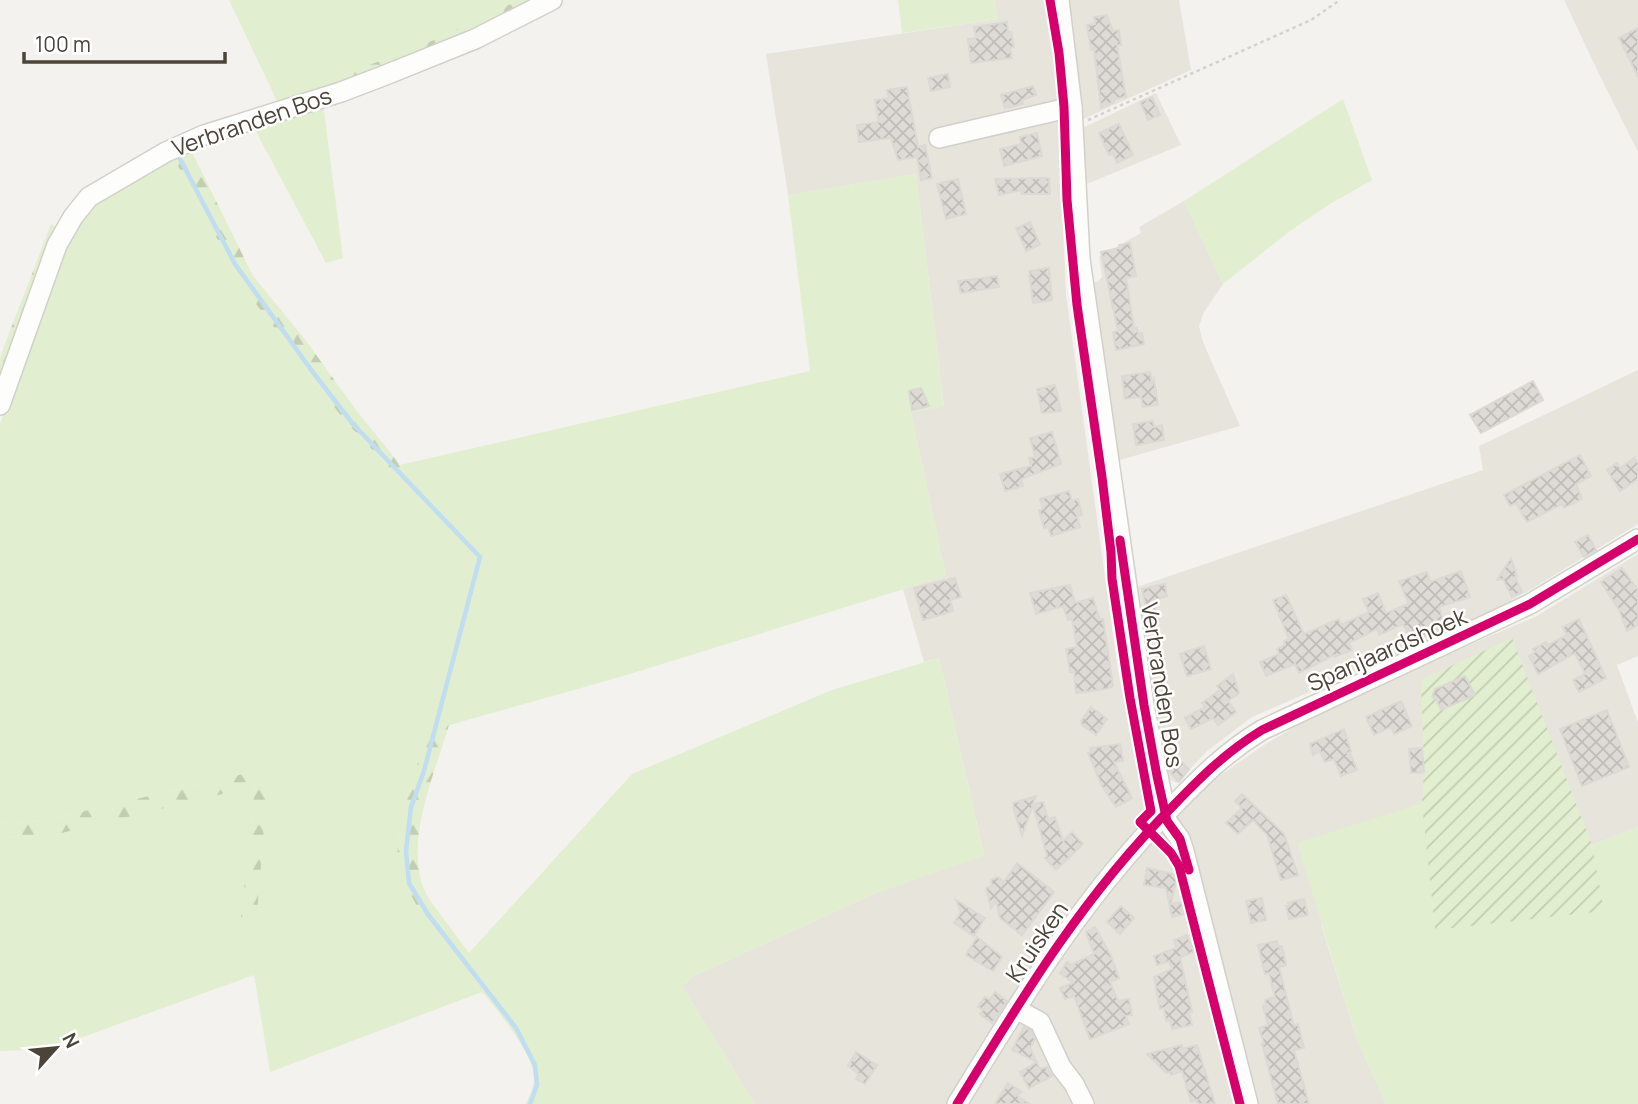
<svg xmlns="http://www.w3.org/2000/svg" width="1638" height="1104" viewBox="0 0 1638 1104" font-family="Manrope,sans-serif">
<defs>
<pattern id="forest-firs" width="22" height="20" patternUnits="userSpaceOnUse" patternTransform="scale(1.75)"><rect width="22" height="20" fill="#e1eecf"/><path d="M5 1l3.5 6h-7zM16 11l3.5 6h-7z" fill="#c3cdb2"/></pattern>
<pattern id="garden-furrows" width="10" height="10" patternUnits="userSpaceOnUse" patternTransform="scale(1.75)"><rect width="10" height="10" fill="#e1eecf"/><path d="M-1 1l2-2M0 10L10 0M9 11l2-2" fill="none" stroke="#c3cdb2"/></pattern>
<pattern id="building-cross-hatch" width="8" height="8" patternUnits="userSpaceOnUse" patternTransform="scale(1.75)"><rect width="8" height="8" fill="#dedbd6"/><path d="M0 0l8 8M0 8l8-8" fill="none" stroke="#c0bdb8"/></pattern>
</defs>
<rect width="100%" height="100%" fill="#f4f2ee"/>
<g fill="#e7e4dc">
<polygon points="995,0 1044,0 1055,59 1066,294 1118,671 1144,804 1167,793 1183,811 1212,781 1264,745 1340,700 1535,617 1638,554 1638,656 1617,665 1638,723 1638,827 1592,845 1321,924 1357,1040 1386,1104 755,1104 682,986 694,976 876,893 984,855 939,658 924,662 903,589 946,576 911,412 944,406 916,174 788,195 766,54 998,19"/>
<polygon points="1064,0 1179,0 1191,70 1079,121"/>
<polygon points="1564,0 1638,0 1638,152 1601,78"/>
<polygon points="1156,93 1181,145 1082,186 1078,130"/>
<polygon points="1184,201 1223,284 1204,312 1199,326 1203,342 1240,426 1116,461 1089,283 1097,282 1102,277 1099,257 1141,233 1139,227"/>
<polygon points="1638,370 1638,524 1525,593 1470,622 1252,717 1207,751 1177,783 1166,778 1134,588 1483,470 1479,446"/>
</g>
<g fill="#e1eecf">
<polygon points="229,0 519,0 434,40 320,84 318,95 279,105"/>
<polygon points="898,0 995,0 998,19 902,33"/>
<polygon points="1343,99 1372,180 1330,204 1290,231 1223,284 1184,201"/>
<polygon points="323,103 343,258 326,263 251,122"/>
<path d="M172 155 243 287 345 421 398 477H404L406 472 400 465 810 371 788 195 916 174 944 407 911 412 946 576 620 677 428 731 399 835 398 861 417 906 429 899 469 953 632 774 832 690 939 658 984 856 876 893 694 976 682 986 755 1104H525C530 1097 534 1087 534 1078 535 1056 496 1008 482 992L270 1072 254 975 58 1046 34 1050 0 1051V837L37 839 255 785 242 916 269 768 42 821 0 824V424L62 249 94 202Z"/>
<polygon points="1422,803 1435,929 1603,911 1592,845 1638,827 1638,1104 1386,1104 1357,1040 1297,843"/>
</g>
<g fill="url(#forest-firs)">
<polygon points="519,0 543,0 318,95 316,89 320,84 434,40"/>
<polygon points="189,146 253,276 304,338 356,410 406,472 404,477 398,477 345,421 243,287 172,155"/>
<polygon points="51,224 60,230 0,383 0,357"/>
<path d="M449 725C434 776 400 850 429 899L417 906C410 892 400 877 398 860 395 827 418 766 427 731Z"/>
<polygon points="269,768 257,913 241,917 255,786 37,839 0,837 0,824 42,821"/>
</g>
<polygon fill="url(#garden-furrows)" points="1512,638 1592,845 1604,911 1435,930 1422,803 1424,772 1421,680"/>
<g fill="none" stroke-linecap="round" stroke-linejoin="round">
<polyline stroke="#c0ddf1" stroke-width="4.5" points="179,157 235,264 312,371 353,424 480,557 424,771 411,807 406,851 409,883 427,913 516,1028 535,1065 537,1085 530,1104"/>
</g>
<g fill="url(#building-cross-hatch)" stroke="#dcd9d4" stroke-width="2">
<polygon points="1107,15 1113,31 1119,30 1121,45 1117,45 1126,97 1114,99 1114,102 1101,108 1094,49 1091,50 1087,25 1095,24 1094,17"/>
<polygon points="1007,22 1008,32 1011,32 1014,47 1010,48 1012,58 971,63 968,39 976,38 974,27"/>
<polygon points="1638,28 1638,77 1619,38"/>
<polygon points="948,74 950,87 931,91 928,78"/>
<polygon points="1033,86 1036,95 1022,100 1023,104 1005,108 1001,95"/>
<polygon points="907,87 918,147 925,145 932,178 921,180 917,157 898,160 891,138 859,142 857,125 879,122 875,100 889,98 887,90"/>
<polygon points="1152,97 1160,115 1148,120 1140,102"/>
<polygon points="1119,124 1133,155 1117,163 1113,154 1109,155 1099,133"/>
<polygon points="1037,133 1042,156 1004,166 1000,149 1021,144 1020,137"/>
<polygon points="1049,178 1050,194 1022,194 1021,190 999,195 995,179"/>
<polygon points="958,179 966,214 946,219 937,184"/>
<polygon points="1030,222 1040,245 1026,251 1016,228"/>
<polygon points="1130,243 1136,276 1126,278 1134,328 1137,328 1138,333 1142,333 1144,344 1116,350 1113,332 1118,331 1101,252 1119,248 1119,245"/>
<polygon points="1049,268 1052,300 1033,303 1029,271"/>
<polygon points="997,276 999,287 961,293 958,281"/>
<polygon points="1150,372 1152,384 1154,379 1158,405 1143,407 1141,397 1125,399 1122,376"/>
<polygon points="1533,381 1543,400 1481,433 1470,415"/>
<polygon points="1055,385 1061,411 1042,413 1037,389"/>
<polygon points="921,388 929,406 912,410 909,391"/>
<polygon points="1153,421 1154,427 1162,425 1164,440 1136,445 1133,424"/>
<polygon points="1052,432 1061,464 1021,479 1023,486 1005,491 1000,474 1031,466 1029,458 1035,457 1030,438"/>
<polygon points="1580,455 1591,476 1576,484 1582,499 1564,508 1562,504 1527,522 1516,503 1510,506 1504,495"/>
<polygon points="1634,458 1638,463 1638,479 1620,491 1607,470 1617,463 1620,468"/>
<polygon points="1069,491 1072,501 1078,499 1082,515 1077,516 1080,527 1051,536 1048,527 1044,528 1039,510 1043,509 1040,499"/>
<polygon points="1588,535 1596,550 1584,557 1575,542"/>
<polygon points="1511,558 1517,576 1515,577 1522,592 1512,597 1503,579 1497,580"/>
<polygon points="1622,568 1638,590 1638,625 1627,631 1619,610 1601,582"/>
<polygon points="1461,571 1470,597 1439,607 1446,630 1436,635 1435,632 1413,642 1403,624 1379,635 1377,629 1349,643 1352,650 1335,657 1334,655 1299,673 1295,664 1266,676 1260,662 1279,654 1277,649 1285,645 1284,641 1289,639 1273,600 1286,595 1304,634 1339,619 1341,625 1369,612 1363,599 1378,593 1386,613 1409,604 1399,581 1427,572 1430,582"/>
<polygon points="955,578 961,597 950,600 953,611 923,620 914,588"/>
<polygon points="1165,584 1167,596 1153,601 1159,620 1149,624 1142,589"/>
<polygon points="1070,585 1075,603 1093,598 1100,620 1103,619 1113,686 1106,689 1076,693 1074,672 1070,672 1066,649 1077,647 1072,619 1068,620 1063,606 1036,614 1030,593"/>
<polygon points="1579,619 1606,678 1579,692 1573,680 1585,674 1575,653 1538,674 1529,656 1535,652 1533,649 1546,642 1548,645 1567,635 1563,627"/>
<polygon points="1204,646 1211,669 1187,676 1180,654"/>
<polygon points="1233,674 1239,693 1228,701 1236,712 1218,725 1213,718 1191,729 1185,718 1205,707 1202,703 1220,690 1217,686"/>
<polygon points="1465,676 1475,695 1441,710 1436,699 1432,697 1435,689"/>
<polygon points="1401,701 1412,726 1394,734 1391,727 1374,735 1366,717"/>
<polygon points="1091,707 1107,719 1096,735 1082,725 1081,721"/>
<polygon points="1607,710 1629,767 1582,786 1560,729"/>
<polygon points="1344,729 1351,751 1348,753 1350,753 1357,770 1341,776 1334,759 1325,762 1320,751 1313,755 1310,744"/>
<polygon points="1120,744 1123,761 1114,762 1132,798 1116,807 1102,786 1088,753 1091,753 1090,748"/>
<polygon points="1422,748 1424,772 1411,773 1409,749"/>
<polygon points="1166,751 1175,765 1180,760 1189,769 1179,782 1170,772"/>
<polygon points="1242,794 1284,834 1298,875 1281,880 1267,835 1253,820 1238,834 1226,823 1242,808 1235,801"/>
<polygon points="1036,796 1033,804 1043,802 1048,819 1055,817 1063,841 1072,832 1083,844 1056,870 1045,858 1047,856 1033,805 1022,836 1014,810 1013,803"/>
<polygon points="1017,863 1054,892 1022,935 1000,918 996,901 991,908 986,888 992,886 991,880 998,877 1004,882"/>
<polygon points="1147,868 1177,875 1171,904 1182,902 1185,914 1172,917 1166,888 1144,885"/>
<polygon points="1262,898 1266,920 1251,923 1246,901"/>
<polygon points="1304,899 1308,915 1289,919 1286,906 1289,906 1288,903"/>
<polygon points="956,900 985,918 974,936 954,923 961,912"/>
<polygon points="1121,906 1134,918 1120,934 1107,922"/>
<polygon points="1095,927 1111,956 1119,978 1110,982 1118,1001 1129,999 1132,1015 1126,1016 1129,1024 1090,1039 1074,996 1065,999 1060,988 1073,983 1060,973 1067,962 1071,965 1094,954 1086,932"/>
<polygon points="1187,935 1194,952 1180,957 1192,1012 1189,1013 1192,1025 1172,1029 1170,1020 1166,1021 1164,1008 1160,1009 1154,977 1172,969 1169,961 1157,965 1154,956 1176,948 1174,940"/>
<polygon points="977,937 1002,957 993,971 966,955"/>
<polygon points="1277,941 1278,947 1282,946 1286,965 1279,967 1294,1026 1298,1024 1304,1048 1294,1050 1309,1104 1278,1104 1262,1044 1264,1044 1259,1028 1268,1025 1263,1006 1266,1005 1265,1000 1275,997 1269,973 1265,974 1258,945"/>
<polygon points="995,992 1007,1001 992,1023 980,1014 983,1010 978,1007 985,997 990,1000"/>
<polygon points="1024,1027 1031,1031 1035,1040 1030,1048 1040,1069 1047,1067 1052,1076 1029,1088 1020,1072 1037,1062 1012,1050"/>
<polygon points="1182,1045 1182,1049 1197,1045 1215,1104 1198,1104 1197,1100 1191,1102 1182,1071 1171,1075 1170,1072 1166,1073 1147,1054"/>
<polygon points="856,1052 877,1065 865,1084 856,1079 859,1074 848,1066"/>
<polygon points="1008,1083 1022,1092 1016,1095 1030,1104 995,1104"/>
</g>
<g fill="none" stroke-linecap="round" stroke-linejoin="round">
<g stroke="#d2d0cb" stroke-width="22">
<g id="minor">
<polyline points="1059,0 1072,107 1080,259 1144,705 1167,821 1180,839 1184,851 1248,1104"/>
<polyline points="939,138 1072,107"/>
<polyline points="0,405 57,245 73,217 89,197 166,152 204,135 341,92 383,76 475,39 552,0"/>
<polyline points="1016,1009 1040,1022 1061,1067 1074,1084 1084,1104"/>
<path d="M957 1104C1023 996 1083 896 1173 806 1202 776 1226 752 1262 730L1530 604 1638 539"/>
</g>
</g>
<polyline stroke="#d3d2cc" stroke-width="2.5" stroke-dasharray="3.5 3.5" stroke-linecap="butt" points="1088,120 1311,20 1340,0"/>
<use href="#minor" stroke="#fdfdfc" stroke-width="19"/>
<g stroke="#fff" stroke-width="13">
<g id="cycleway">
<polyline points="1050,0 1059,53 1064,107 1067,200 1077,305 1102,477 1111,552 1112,579 1130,698 1151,811 1140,822 1171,853 1179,866 1240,1104"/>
<polyline points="1120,540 1144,705 1157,776 1167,821 1180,839 1189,870"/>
<path d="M957 1104C1023 996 1083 896 1173 806 1202 776 1226 752 1262 730L1530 604 1638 539"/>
</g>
</g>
<use href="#cycleway" stroke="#d6006c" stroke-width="9"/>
</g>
<g text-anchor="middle" stroke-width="5" stroke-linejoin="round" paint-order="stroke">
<g font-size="23" fill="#4b4439" stroke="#fff">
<text transform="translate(252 122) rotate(-19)" y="8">Verbranden Bos</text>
<text transform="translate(1387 650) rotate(-24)" y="8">Spanjaardshoek</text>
<text transform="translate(1162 685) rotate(81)" y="8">Verbranden Bos</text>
<text transform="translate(1037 942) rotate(-56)" y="8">Kruisken</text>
</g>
</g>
<g transform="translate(56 1048) rotate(63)" stroke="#ffffff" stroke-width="5" paint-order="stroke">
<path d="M0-5L12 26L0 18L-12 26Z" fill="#4b4439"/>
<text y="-10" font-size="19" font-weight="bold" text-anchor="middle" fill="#4b4439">N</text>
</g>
<path d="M24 52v10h201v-10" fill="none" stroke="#4b4439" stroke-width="3.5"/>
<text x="35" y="52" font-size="21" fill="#4b4439" stroke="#ffffff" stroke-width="5" paint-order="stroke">100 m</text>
</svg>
